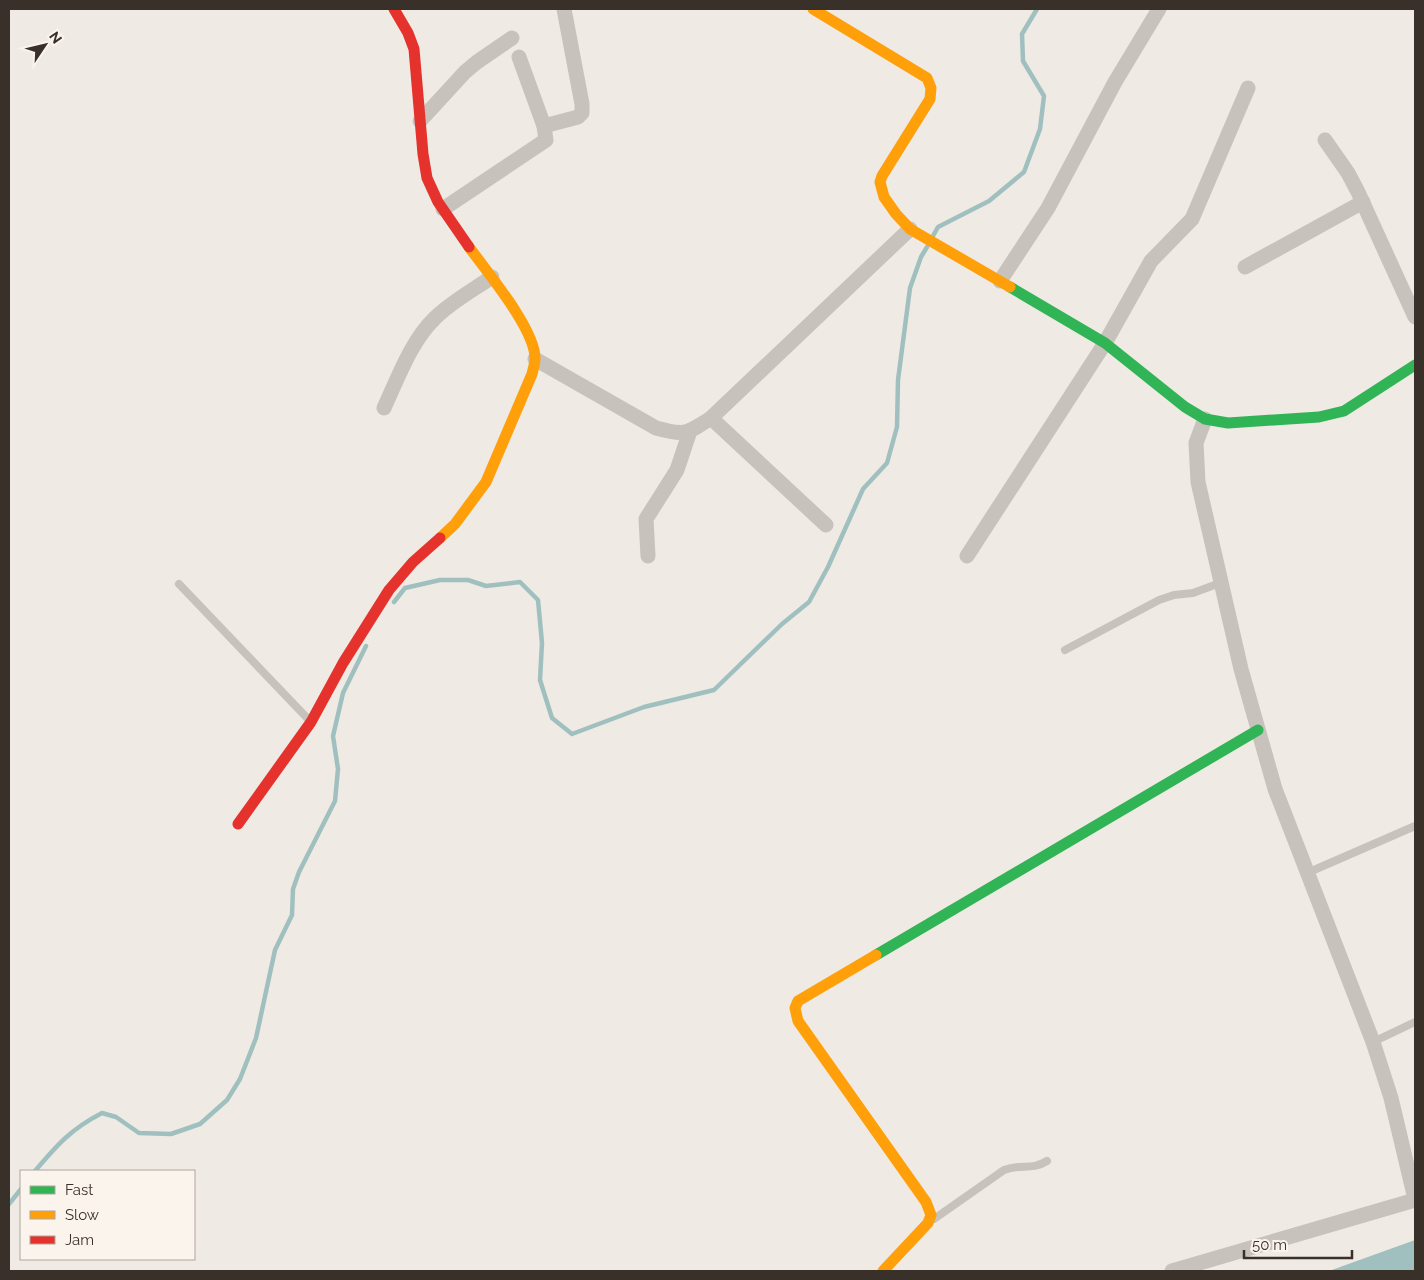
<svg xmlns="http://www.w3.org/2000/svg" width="1424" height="1280" viewBox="0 0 1424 1280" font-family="Raleway,sans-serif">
<rect width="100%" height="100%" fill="#efeae4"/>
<polygon fill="#a0c0c0" points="1415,1240 1415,1271 1329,1271"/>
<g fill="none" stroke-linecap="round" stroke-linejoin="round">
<g stroke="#a0c0c0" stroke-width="4.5">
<polyline points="933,236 938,227 989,201 1024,172 1040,129 1044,96 1023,61 1022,34 1037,9"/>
<polyline points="394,602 405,588 440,580 468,580 486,586 520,582 538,600 542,643 540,680 552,718 572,734 644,707 714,690 782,624 809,602 828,567 863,489 887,463 897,427 898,380 910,288 921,257 927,247"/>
<path d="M35 1171C57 1145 71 1129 102 1113L116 1117 139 1133 171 1134 200 1124 227 1100 240 1079 256 1038 275 950 292 915 293 889 299 872 335 801 338 769 333 736 343 693 366 646"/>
<polyline points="9,1204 21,1189"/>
</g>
<g stroke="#c8c2bd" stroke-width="8">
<polyline points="179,584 310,721"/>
<polyline points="1065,650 1159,600 1174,595 1193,593 1220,583"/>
<polyline points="1307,873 1415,826"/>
<polyline points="1373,1042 1415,1022"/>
<path d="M934 1219 1004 1170C1021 1163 1031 1171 1047 1161"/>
</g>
<g stroke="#c8c2bd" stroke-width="15">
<polyline points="420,121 465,72 477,62 512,38"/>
<polyline points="544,126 578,117 582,113 582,104 564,9"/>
<polyline points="1325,140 1348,173 1358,192 1415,317"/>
<polyline points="443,209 546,140 544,126 519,57"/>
<polyline points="1245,267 1363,202"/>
<polyline points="1000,281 1048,208 1115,82 1159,9"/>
<path d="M535 359 656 428C685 436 686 434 711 418L910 229"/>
<path d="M384 408C398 378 411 341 435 318 451 302 473 290 492 277"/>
<polyline points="711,418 826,525"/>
<polyline points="1205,419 1196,443 1198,482 1241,669 1275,789 1373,1042 1391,1098 1415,1199"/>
<polyline points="648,556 646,519 677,470 690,431"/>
<polyline points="967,556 1105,343 1151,261 1192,219 1248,88"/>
<polyline points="1172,1271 1415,1200"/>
</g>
<g stroke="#30b455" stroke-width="11">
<polyline points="1010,287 1105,343 1185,407 1205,419 1228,423 1319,417 1344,411 1415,365"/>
<polyline points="876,955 1258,730"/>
</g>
<g stroke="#ff9f0a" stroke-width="11">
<polyline points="813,9 927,78 931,88 930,99 882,176 880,182 884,197 896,214 910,229 1010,287"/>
<path d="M440 538 455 524 486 482 532 374C533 369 535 364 535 359 536 330 487 272 469 247"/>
<polyline points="876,955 798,1001 795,1008 798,1021 926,1202 931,1215 928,1223 883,1271"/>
</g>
<g stroke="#e5322d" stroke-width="11">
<polyline points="394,9 408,33 414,49 423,154 427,178 438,202 469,247"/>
<polyline points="238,824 311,722 343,663 389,590 413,562 440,538"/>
</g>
</g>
<rect width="1424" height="1280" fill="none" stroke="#3a302a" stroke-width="20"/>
<rect x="20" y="1170" width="175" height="90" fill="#fbf4ec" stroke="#aea69e"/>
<rect x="30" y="1186" width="25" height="8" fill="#30b455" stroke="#aea69e"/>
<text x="65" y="1195" font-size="15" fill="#3a302a">Fast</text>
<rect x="30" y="1211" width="25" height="8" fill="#ff9f0a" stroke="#aea69e"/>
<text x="65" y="1220" font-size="15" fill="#3a302a">Slow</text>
<rect x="30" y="1236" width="25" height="8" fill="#e5322d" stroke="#aea69e"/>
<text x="65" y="1245" font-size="15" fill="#3a302a">Jam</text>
<g transform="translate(45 45) rotate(55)" stroke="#fbf4ec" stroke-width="4" paint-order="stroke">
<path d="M0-4L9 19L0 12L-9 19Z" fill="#3a302a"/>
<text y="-8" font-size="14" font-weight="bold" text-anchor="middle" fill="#3a302a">N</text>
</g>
<path d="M1244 1250v8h108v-8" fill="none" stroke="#3a302a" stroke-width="2.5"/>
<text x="1252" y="1250" font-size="15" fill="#3a302a" stroke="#fbf4ec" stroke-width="4" paint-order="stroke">50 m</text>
</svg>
